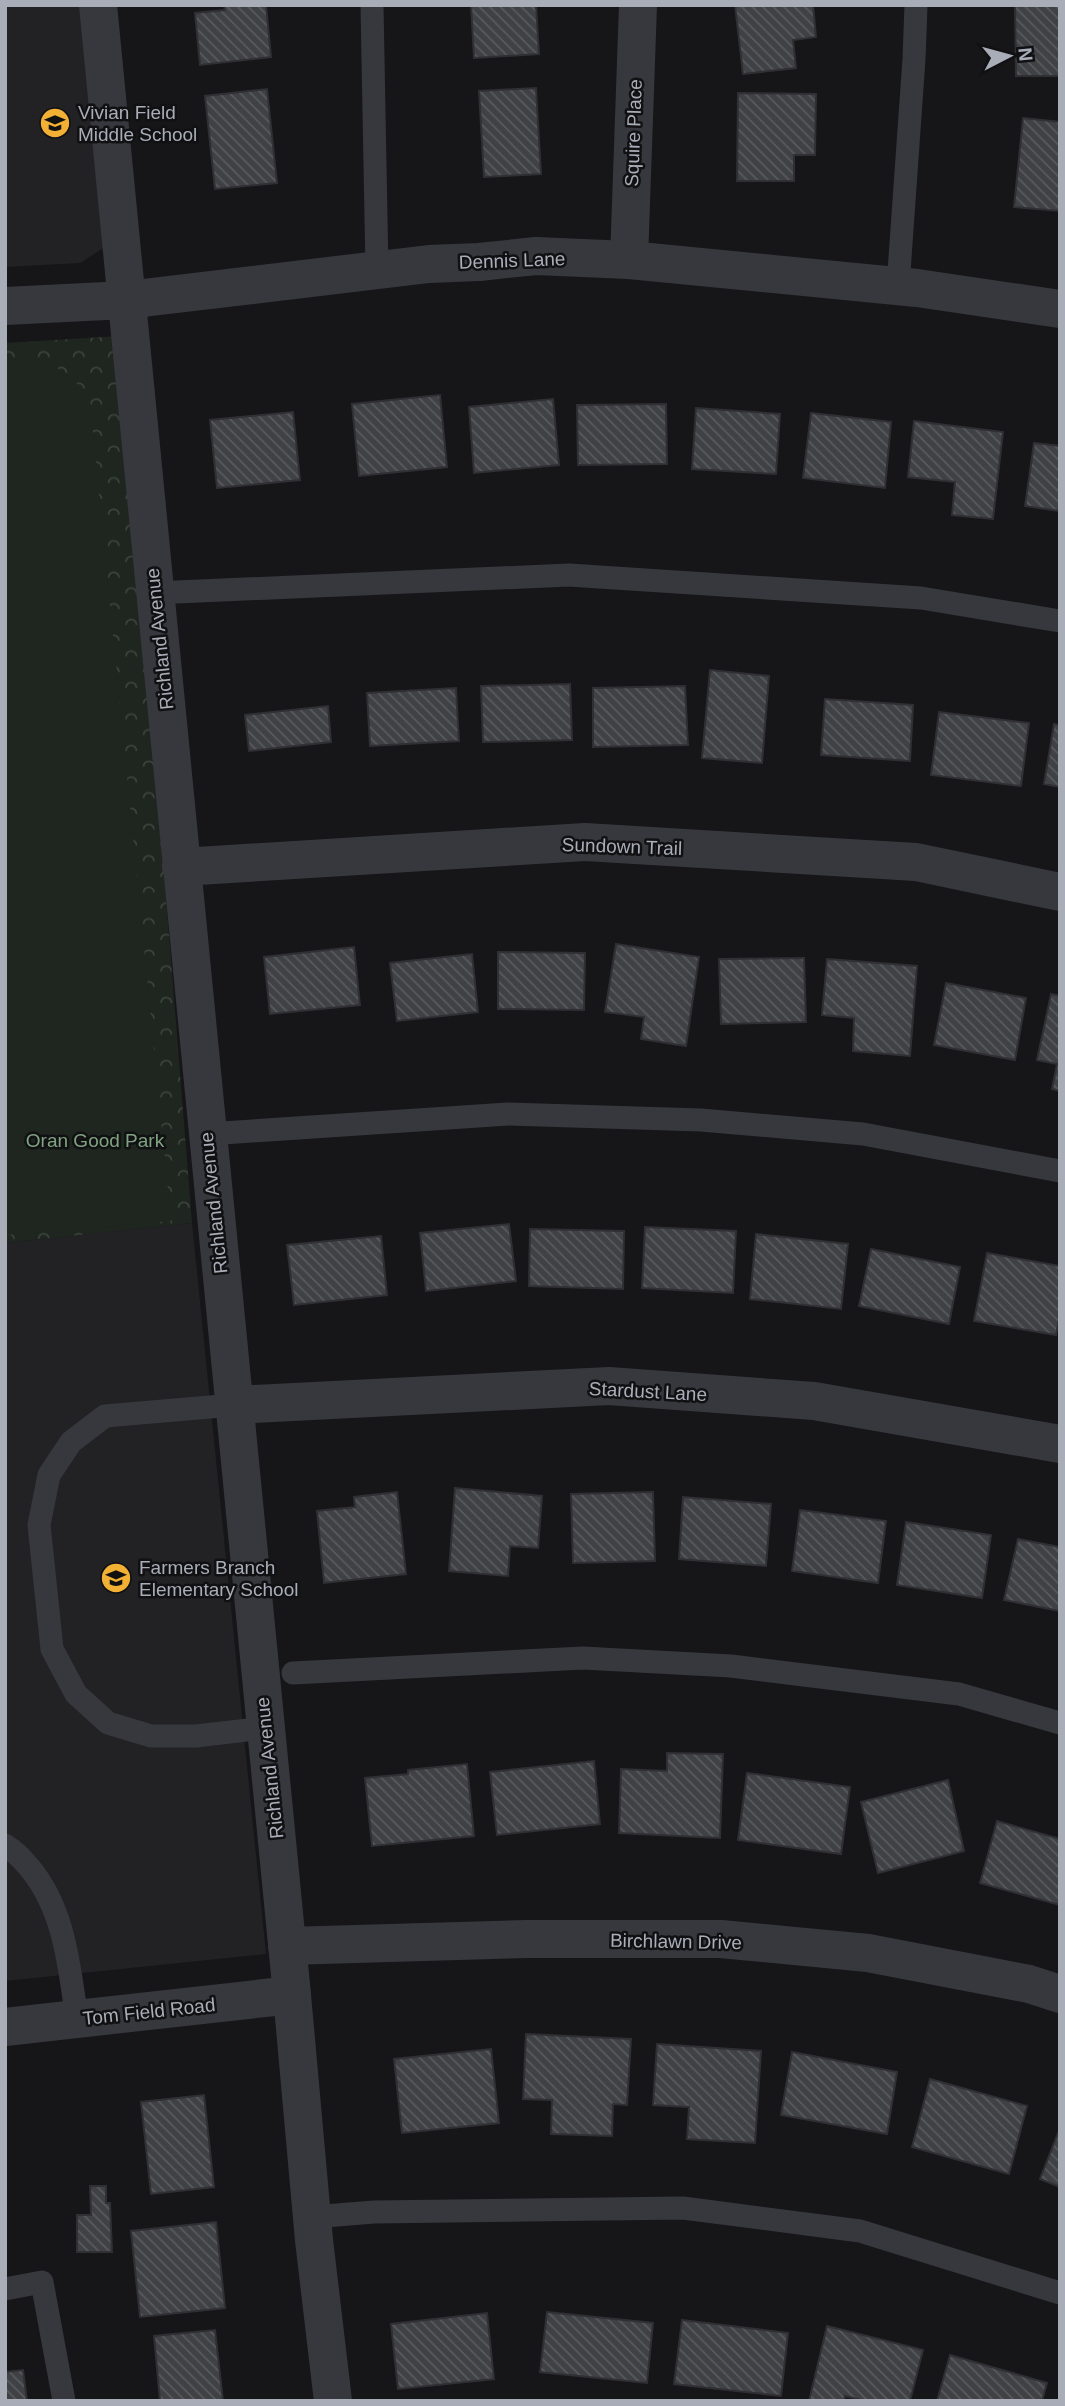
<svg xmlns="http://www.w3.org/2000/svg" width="1065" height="2406" viewBox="0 0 1065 2406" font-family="Helvetica,sans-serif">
<defs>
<pattern id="forest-crowns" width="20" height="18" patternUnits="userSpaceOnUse" patternTransform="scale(1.75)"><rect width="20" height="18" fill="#1e261f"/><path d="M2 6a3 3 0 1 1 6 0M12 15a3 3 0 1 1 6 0" fill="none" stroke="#3c433d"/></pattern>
<pattern id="building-back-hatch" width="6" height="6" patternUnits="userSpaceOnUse" patternTransform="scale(1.75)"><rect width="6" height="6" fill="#404145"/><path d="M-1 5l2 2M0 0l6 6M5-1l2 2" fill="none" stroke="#595a5e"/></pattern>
</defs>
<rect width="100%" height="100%" fill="#161618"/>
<g fill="#222225">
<polygon points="5,5 93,5 116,240 80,263 5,267"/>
<polygon points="192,1223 266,1954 5,1981 5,1243"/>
</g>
<polygon fill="url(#forest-crowns)" points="121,336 192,1223 5,1243 5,343"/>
<polygon fill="#1e261f" points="52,364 89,393 171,1221 5,1235 5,366"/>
<g fill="url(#building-back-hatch)" stroke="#303034" stroke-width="2">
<polygon points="224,5 266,5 271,57 200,65 195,13 225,10"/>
<polygon points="471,5 536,5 539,54 474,58"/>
<polygon points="735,5 813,5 816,37 793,40 796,68 743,74"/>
<polygon points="1015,5 1060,5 1060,76 1016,76"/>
<polygon points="536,88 541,174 484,177 479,91"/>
<polygon points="267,89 277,183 215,189 205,96"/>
<polygon points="738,93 816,94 815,155 794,155 794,181 737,181"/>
<polygon points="1023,118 1060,122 1060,211 1014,207"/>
<polygon points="440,395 447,467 359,476 352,404"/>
<polygon points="553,399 559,465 474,473 469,407"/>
<polygon points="666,404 667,464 578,465 577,405"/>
<polygon points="696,408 780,414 776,474 692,469"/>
<polygon points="293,412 300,480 217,488 210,420"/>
<polygon points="811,413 891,422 885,488 803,478"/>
<polygon points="914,421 1003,432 993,519 952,515 955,482 908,477"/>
<polygon points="1034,443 1060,446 1060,511 1025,506"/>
<polygon points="710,670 769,676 762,763 702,758"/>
<polygon points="570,684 572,740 483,742 481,686"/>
<polygon points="685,686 688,745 593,747 593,688"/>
<polygon points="456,688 459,741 370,746 367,693"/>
<polygon points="825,699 913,705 910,761 821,755"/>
<polygon points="328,706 331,742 249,751 245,715"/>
<polygon points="939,712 1029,723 1021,786 931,775"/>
<polygon points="1054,724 1060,725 1060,787 1044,784"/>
<polygon points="616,944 699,957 686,1046 641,1039 644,1017 605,1012"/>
<polygon points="354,947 360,1005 270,1014 264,957"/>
<polygon points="498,952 585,953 584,1010 498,1009"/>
<polygon points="472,954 478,1012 397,1021 390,963"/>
<polygon points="804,958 806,1022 721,1024 719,959"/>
<polygon points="827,959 917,966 910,1056 853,1051 854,1018 822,1015"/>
<polygon points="946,983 1026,998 1015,1060 934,1045"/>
<polygon points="1051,994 1060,996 1060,1091 1052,1089 1057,1064 1037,1060"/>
<polygon points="509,1224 516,1281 426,1291 420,1233"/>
<polygon points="645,1227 736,1231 733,1293 642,1288"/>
<polygon points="530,1229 624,1231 623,1289 529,1286"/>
<polygon points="756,1234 848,1244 841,1309 750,1299"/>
<polygon points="381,1236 387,1295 294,1305 287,1245"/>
<polygon points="871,1249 960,1267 949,1324 859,1306"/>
<polygon points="987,1253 1060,1266 1060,1315 1056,1335 974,1321"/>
<polygon points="455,1488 542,1496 538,1548 510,1546 508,1576 449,1571"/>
<polygon points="397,1492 406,1574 324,1583 317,1511 355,1507 354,1497"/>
<polygon points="653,1492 655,1561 573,1563 571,1494"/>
<polygon points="683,1497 771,1504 766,1566 679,1559"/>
<polygon points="800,1510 886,1521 878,1583 792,1571"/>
<polygon points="906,1522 991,1535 982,1598 897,1585"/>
<polygon points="1018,1539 1060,1547 1060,1611 1004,1600"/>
<polygon points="667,1753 723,1754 720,1838 619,1833 621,1769 667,1771"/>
<polygon points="594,1761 600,1824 497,1835 490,1772"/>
<polygon points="467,1764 474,1836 372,1846 365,1778 408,1774 408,1770"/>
<polygon points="747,1773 850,1787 841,1854 738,1840"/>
<polygon points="948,1780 964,1851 878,1873 861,1802"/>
<polygon points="997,1821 1060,1839 1060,1905 980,1883"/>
<polygon points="526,2034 631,2039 627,2105 613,2104 612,2136 551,2134 552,2100 523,2099"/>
<polygon points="657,2044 761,2051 755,2143 687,2139 689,2107 653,2105"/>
<polygon points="491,2049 499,2123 402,2133 394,2059"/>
<polygon points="792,2052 897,2072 887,2134 781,2115"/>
<polygon points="930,2079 1027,2106 1009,2174 912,2147"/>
<polygon points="204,2095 214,2187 151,2194 141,2102"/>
<polygon points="1060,2128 1060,2187 1040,2179"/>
<polygon points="90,2186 106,2186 106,2203 110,2203 112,2252 77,2252 77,2215 91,2215"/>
<polygon points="216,2222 225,2308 140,2317 131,2231"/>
<polygon points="547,2312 653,2323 647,2383 540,2372"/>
<polygon points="487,2313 494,2379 398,2389 391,2324"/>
<polygon points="682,2320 788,2333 781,2396 674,2384"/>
<polygon points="827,2326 923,2350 910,2401 865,2401 845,2396 844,2401 809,2401"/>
<polygon points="215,2330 223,2401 160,2401 154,2336"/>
<polygon points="950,2355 1047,2383 1042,2401 937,2401"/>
<polygon points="23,2370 27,2401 5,2401 5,2372"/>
</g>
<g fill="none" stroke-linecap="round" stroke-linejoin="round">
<g stroke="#37383d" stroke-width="23">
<polyline points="372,5 377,270"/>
<polyline points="898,286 914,59 916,5"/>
<polyline points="154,593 569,575 921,598 1060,621"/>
<polyline points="207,1134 508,1114 701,1120 863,1134 1060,1171"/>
<polyline points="233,1405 105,1416 71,1442 49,1475 39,1525 52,1649 76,1694 108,1723 151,1736 196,1736 265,1728"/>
<polyline points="293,1673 583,1658 731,1666 959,1694 1060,1723"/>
<path d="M5 1845C15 1851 21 1858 29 1867 65 1910 69 1966 77 2019"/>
<polyline points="312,2217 374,2212 683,2208 860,2231 1060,2293"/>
<polyline points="5,2289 42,2282 64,2401"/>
</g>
<g stroke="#37383d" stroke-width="38">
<polyline points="98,5 292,1995 314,2240 333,2401"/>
<polyline points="629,260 638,5"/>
<polyline points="5,306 126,300"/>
<polyline points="181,867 585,842 916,862 1060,892"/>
<polyline points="233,1405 609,1386 814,1401 1060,1444"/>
<polyline points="287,1946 527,1939 721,1939 868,1953 1029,1984 1060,1994"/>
<polyline points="5,2027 292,1995"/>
</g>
<polyline stroke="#37383d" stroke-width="38" points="126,300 429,264 479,262 536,256 629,260 917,288 1060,309"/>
</g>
<defs>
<g id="school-disc" transform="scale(1.575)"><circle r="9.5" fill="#f2b134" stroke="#111113"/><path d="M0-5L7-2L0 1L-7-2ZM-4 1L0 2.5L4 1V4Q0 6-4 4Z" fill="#111"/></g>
</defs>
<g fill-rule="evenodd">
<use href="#school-disc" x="55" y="123"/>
<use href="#school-disc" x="116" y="1578"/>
</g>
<g text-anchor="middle" stroke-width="5" stroke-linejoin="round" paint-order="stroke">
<g font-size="19" fill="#a8adb8" stroke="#111113" text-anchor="start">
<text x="78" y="119">Vivian Field<tspan x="78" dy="22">Middle School</tspan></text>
<text x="139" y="1574">Farmers Branch<tspan x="139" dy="22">Elementary School</tspan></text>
</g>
<g font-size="19" fill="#a8adb8" stroke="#111113">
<text transform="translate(633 133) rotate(-88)" y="7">Squire Place</text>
<text transform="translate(512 260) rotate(-2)" y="7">Dennis Lane</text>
<text transform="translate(159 639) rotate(-96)" y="7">Richland Avenue</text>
<text transform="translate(622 846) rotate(2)" y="7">Sundown Trail</text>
<text transform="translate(213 1203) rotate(-96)" y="7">Richland Avenue</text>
<text transform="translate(648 1391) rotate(3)" y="7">Stardust Lane</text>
<text transform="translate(269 1768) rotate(-96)" y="7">Richland Avenue</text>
<text transform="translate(676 1941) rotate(1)" y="7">Birchlawn Drive</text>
<text transform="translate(149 2011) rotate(-6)" y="7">Tom Field Road</text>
</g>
<g font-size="19" fill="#7fa381" stroke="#111113">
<text x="95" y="1147">Oran Good Park</text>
</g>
</g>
<rect width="1065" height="2406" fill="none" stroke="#a8adb8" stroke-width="14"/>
<g transform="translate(1009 56) rotate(84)" stroke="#111113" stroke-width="5" paint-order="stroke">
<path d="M0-5L12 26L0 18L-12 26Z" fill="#a8adb8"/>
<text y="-10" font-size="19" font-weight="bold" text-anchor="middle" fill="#a8adb8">N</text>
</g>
</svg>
